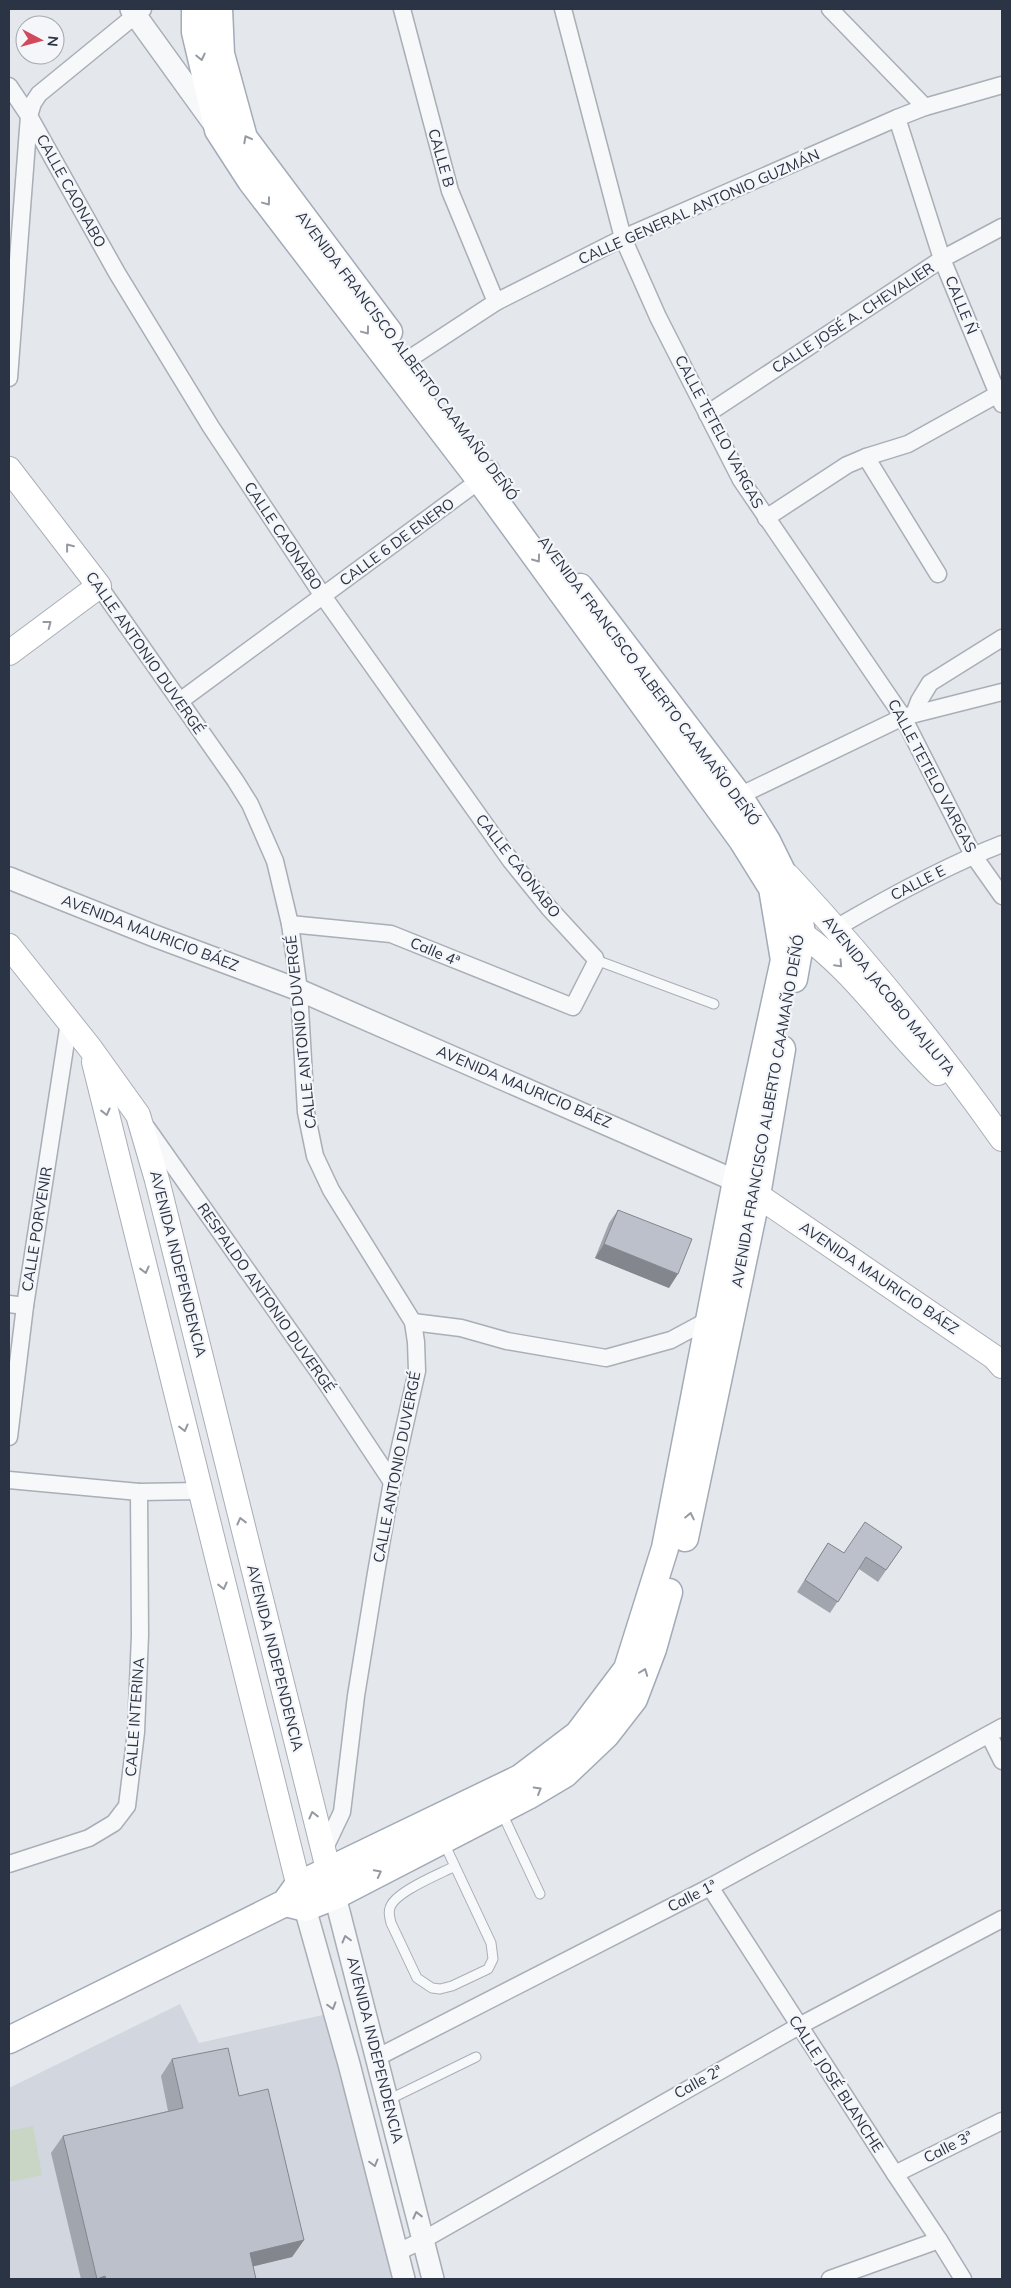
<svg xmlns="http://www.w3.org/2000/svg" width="1011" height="2288" viewBox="0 0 1011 2288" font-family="Mulish,sans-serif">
<rect width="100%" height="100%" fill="#e4e7ec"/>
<polygon fill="#d2d6de" points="180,2004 199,2043 327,2014 383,2232 392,2279 9,2279 9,2088"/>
<polygon fill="#c9d6c5" points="33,2126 42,2175 9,2182 9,2131"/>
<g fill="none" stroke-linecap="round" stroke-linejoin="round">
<g stroke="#a9aeb7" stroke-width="11">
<g id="service">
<polyline points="596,960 714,1004"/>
<polyline points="502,1813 540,1894"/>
<path d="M444 1843 491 1943 493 1959 488 1969 452 1986 440 1989 432 1988 417 1978 391 1923C390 1918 388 1913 390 1908 394 1892 440 1874 455 1866"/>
<polyline points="388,2100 476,2057"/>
</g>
</g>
<g stroke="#a9aeb7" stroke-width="19">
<g id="minor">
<polyline points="402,9 450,191 496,302"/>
<polyline points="563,9 623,238 658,317 741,480 903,717 973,855 1002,896"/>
<polyline points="830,9 925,107"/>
<polyline points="9,86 29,116 117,273 211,427 323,596 511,861 549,908 595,958 596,962 573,1007 391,934 290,924"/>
<polyline points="897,118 942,259 1002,404"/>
<polyline points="409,359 496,302 623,238 897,118 925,107 1002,85"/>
<polyline points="9,378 29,116 33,103 39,94 143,9"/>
<polyline points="707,414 942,259 1002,227"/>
<polyline points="866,457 938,574"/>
<polyline points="766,518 847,465 866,457 908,444 998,394"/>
<polyline points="99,586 235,780 250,804 275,861 290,924 299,990 306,1112 315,1156 331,1190 413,1322 416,1342 417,1371 392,1482 376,1573 356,1696 342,1812 323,1852"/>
<polyline points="180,701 480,480 491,469"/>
<polyline points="914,714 919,701 930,683 1002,638"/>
<polyline points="739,796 903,717 1002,692"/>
<path d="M836 928C889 897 945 866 1002 844"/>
<polyline points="147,1128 325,1381 392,1482"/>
<polyline points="9,1304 25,1306"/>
<polyline points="413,1322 461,1328 507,1341 606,1358 671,1340 710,1319"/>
<polyline points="9,1437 25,1306 69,1022"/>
<polyline points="9,1480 139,1492 200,1491"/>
<polyline points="989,1735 1002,1761"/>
<polyline points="9,1864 89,1838 114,1823 127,1806 136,1732 140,1635 139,1492"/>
<polyline points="710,1887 895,2174 939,2240 963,2279"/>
<polyline points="378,2057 710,1887 1002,1727"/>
<polyline points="895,2174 1002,2121"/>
<polyline points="398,2252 423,2240 799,2026 1002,1919"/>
<polyline points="830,2279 939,2240"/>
</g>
</g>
<g stroke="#a9aeb7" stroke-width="24">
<g id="tertiary">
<polyline points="131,9 214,124"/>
<polyline points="9,878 152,935 299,990 736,1181"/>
<polyline points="335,1896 433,2279"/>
<polyline points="305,1908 349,2064 404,2279"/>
</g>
</g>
<g stroke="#a9aeb7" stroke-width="26">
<g id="secondary">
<polyline points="9,469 99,586 9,653"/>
<path d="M788 876C865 959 937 1047 1002 1139"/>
<path d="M802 934C855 971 891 1028 938 1073"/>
<polyline points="9,946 90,1048 138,1115 157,1180 333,1889"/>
<polyline points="94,1062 303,1903"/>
<polyline points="741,1184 994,1357 1002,1366"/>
</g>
</g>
<g stroke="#a3abb8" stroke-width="29">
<g id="primary">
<polyline points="219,9 221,54 244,138 389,332"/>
<polyline points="580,587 739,796 767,841 797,902 802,934 794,979"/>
<polyline points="685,1538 757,1195 782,1049"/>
<polyline points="285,1903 305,1908 335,1896 528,1796 565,1774 606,1735 634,1699 653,1649 669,1592"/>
<polyline points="9,2040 285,1903 298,1885 520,1778 578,1734 627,1669 665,1548 736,1181 784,960 772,888 742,840 480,480 251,181 218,130 195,32 195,9"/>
</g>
</g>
<use href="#service" stroke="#f7f8fa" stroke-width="9"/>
<use href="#minor" stroke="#f7f8fa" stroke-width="16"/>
<use href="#tertiary" stroke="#f7f8fa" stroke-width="21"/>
<use href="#secondary" stroke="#fff" stroke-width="24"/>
<use href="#primary" stroke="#fff" stroke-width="26"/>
</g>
<g fill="#a1a5ae">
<polygon points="618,1210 669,1288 595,1258 609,1223"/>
<polygon points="828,1543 844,1553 902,1547 878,1582 859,1569 830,1613 797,1592 820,1555"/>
<polygon points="172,2059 239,2096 304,2240 292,2257 253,2266 256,2279 81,2279 51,2153 63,2136 168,2111 161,2076"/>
</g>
<g fill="#83868d">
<polygon points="604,1244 678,1274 669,1288 595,1258"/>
<polygon points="304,2240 292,2257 238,2270 250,2253"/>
<polygon points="105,2276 104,2279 96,2279 97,2279"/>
</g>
<g fill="#bbc0ca" stroke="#83868d">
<polygon points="618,1210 692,1239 678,1274 604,1244"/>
<polygon points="865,1522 902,1547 886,1570 866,1557 838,1602 805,1580 828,1543 844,1553"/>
<polygon points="228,2048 239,2096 268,2089 304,2240 250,2253 256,2279 106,2279 105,2276 97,2279 63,2136 183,2108 172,2059"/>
</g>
<defs><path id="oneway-chevron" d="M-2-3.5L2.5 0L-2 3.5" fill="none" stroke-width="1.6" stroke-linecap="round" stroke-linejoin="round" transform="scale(1.25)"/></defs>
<g stroke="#959aa2">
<use href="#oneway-chevron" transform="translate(201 57) rotate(77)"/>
<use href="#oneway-chevron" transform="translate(247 139) rotate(-118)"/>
<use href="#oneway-chevron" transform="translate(267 202) rotate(53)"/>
<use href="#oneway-chevron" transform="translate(366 331) rotate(53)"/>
<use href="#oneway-chevron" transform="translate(69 547) rotate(-128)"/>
<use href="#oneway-chevron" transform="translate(537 559) rotate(54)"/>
<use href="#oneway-chevron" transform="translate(48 624) rotate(-37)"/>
<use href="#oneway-chevron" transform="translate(839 964) rotate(47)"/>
<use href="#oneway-chevron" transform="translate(106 1112) rotate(76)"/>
<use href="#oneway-chevron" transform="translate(145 1270) rotate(76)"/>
<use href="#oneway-chevron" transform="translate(184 1428) rotate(76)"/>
<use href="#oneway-chevron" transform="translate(690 1516) rotate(-78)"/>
<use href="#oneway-chevron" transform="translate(241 1521) rotate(-104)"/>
<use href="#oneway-chevron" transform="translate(223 1586) rotate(76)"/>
<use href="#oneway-chevron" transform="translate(644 1672) rotate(-69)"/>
<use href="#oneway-chevron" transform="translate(538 1790) rotate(-30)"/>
<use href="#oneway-chevron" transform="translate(313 1815) rotate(-104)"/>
<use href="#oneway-chevron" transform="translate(378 1873) rotate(-27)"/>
</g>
<g stroke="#9196a0">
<use href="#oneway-chevron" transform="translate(346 1939) rotate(-105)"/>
<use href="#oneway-chevron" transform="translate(332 2006) rotate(74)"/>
<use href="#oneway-chevron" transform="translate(374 2163) rotate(75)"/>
<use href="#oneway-chevron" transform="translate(417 2215) rotate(-104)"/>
</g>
<g text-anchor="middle" stroke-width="4.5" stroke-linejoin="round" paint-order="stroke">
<g font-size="15" fill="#2b3445" stroke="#f4f6f9">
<text transform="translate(441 158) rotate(74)" y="5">CALLE B</text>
<text transform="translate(71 191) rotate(61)" y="5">CALLE CAONABO</text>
<text transform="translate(699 207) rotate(-24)" y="5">CALLE GENERAL ANTONIO GUZMÁN</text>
<text transform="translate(961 305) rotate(68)" y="5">CALLE Ñ</text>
<text transform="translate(853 318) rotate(-33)" y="5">CALLE JOSÉ A. CHEVALIER</text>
<text transform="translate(407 356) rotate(53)" y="5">AVENIDA FRANCISCO ALBERTO CAAMAÑO DEÑÓ</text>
<text transform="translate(719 432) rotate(62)" y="5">CALLE TETELO VARGAS</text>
<text transform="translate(283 536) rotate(56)" y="5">CALLE CAONABO</text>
<text transform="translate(397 542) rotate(-36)" y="5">CALLE 6 DE ENERO</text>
<text transform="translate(145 653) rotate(55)" y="5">CALLE ANTONIO DUVERGÉ</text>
<text transform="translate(649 681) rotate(53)" y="5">AVENIDA FRANCISCO ALBERTO CAAMAÑO DEÑÓ</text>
<text transform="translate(932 776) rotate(62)" y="5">CALLE TETELO VARGAS</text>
<text transform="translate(518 866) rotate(52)" y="5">CALLE CAONABO</text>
<text transform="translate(918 883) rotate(-27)" y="5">CALLE E</text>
<text transform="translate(150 933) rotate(21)" y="5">AVENIDA MAURICIO BÁEZ</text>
<text transform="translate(435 952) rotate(23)" y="5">Calle 4ª</text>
<text transform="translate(889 996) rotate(51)" y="5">AVENIDA JACOBO MAJLUTA</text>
<text transform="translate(301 1032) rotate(-96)" y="5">CALLE ANTONIO DUVERGÉ</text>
<text transform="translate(524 1087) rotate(23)" y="5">AVENIDA MAURICIO BÁEZ</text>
<text transform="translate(768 1111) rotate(-80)" y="5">AVENIDA FRANCISCO ALBERTO CAAMAÑO DEÑÓ</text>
<text transform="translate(37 1229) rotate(-81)" y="5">CALLE PORVENIR</text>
<text transform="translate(178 1264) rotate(76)" y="5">AVENIDA INDEPENDENCIA</text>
<text transform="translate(879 1278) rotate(34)" y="5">AVENIDA MAURICIO BÁEZ</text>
<text transform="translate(266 1298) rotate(55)" y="5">RESPALDO ANTONIO DUVERGÉ</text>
<text transform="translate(397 1467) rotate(-79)" y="5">CALLE ANTONIO DUVERGÉ</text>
<text transform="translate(275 1658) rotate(76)" y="5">AVENIDA INDEPENDENCIA</text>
<text transform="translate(135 1717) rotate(-86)" y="5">CALLE INTERINA</text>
<text transform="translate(692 1896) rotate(-27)" y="5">Calle 1ª</text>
<text transform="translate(375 2050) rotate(76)" y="5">AVENIDA INDEPENDENCIA</text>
<text transform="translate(698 2082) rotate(-29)" y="5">Calle 2ª</text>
<text transform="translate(836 2084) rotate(57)" y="5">CALLE JOSÉ BLANCHE</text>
<text transform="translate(948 2147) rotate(-27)" y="5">Calle 3ª</text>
</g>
</g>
<rect width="1011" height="2288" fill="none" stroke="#2b3445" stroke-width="20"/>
<g transform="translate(40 40) rotate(96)"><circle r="24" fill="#f4f6f9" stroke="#a4a8b1"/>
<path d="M0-4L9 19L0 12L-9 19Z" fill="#d1495b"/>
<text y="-8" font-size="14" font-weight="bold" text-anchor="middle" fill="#2b3445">N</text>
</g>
</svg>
